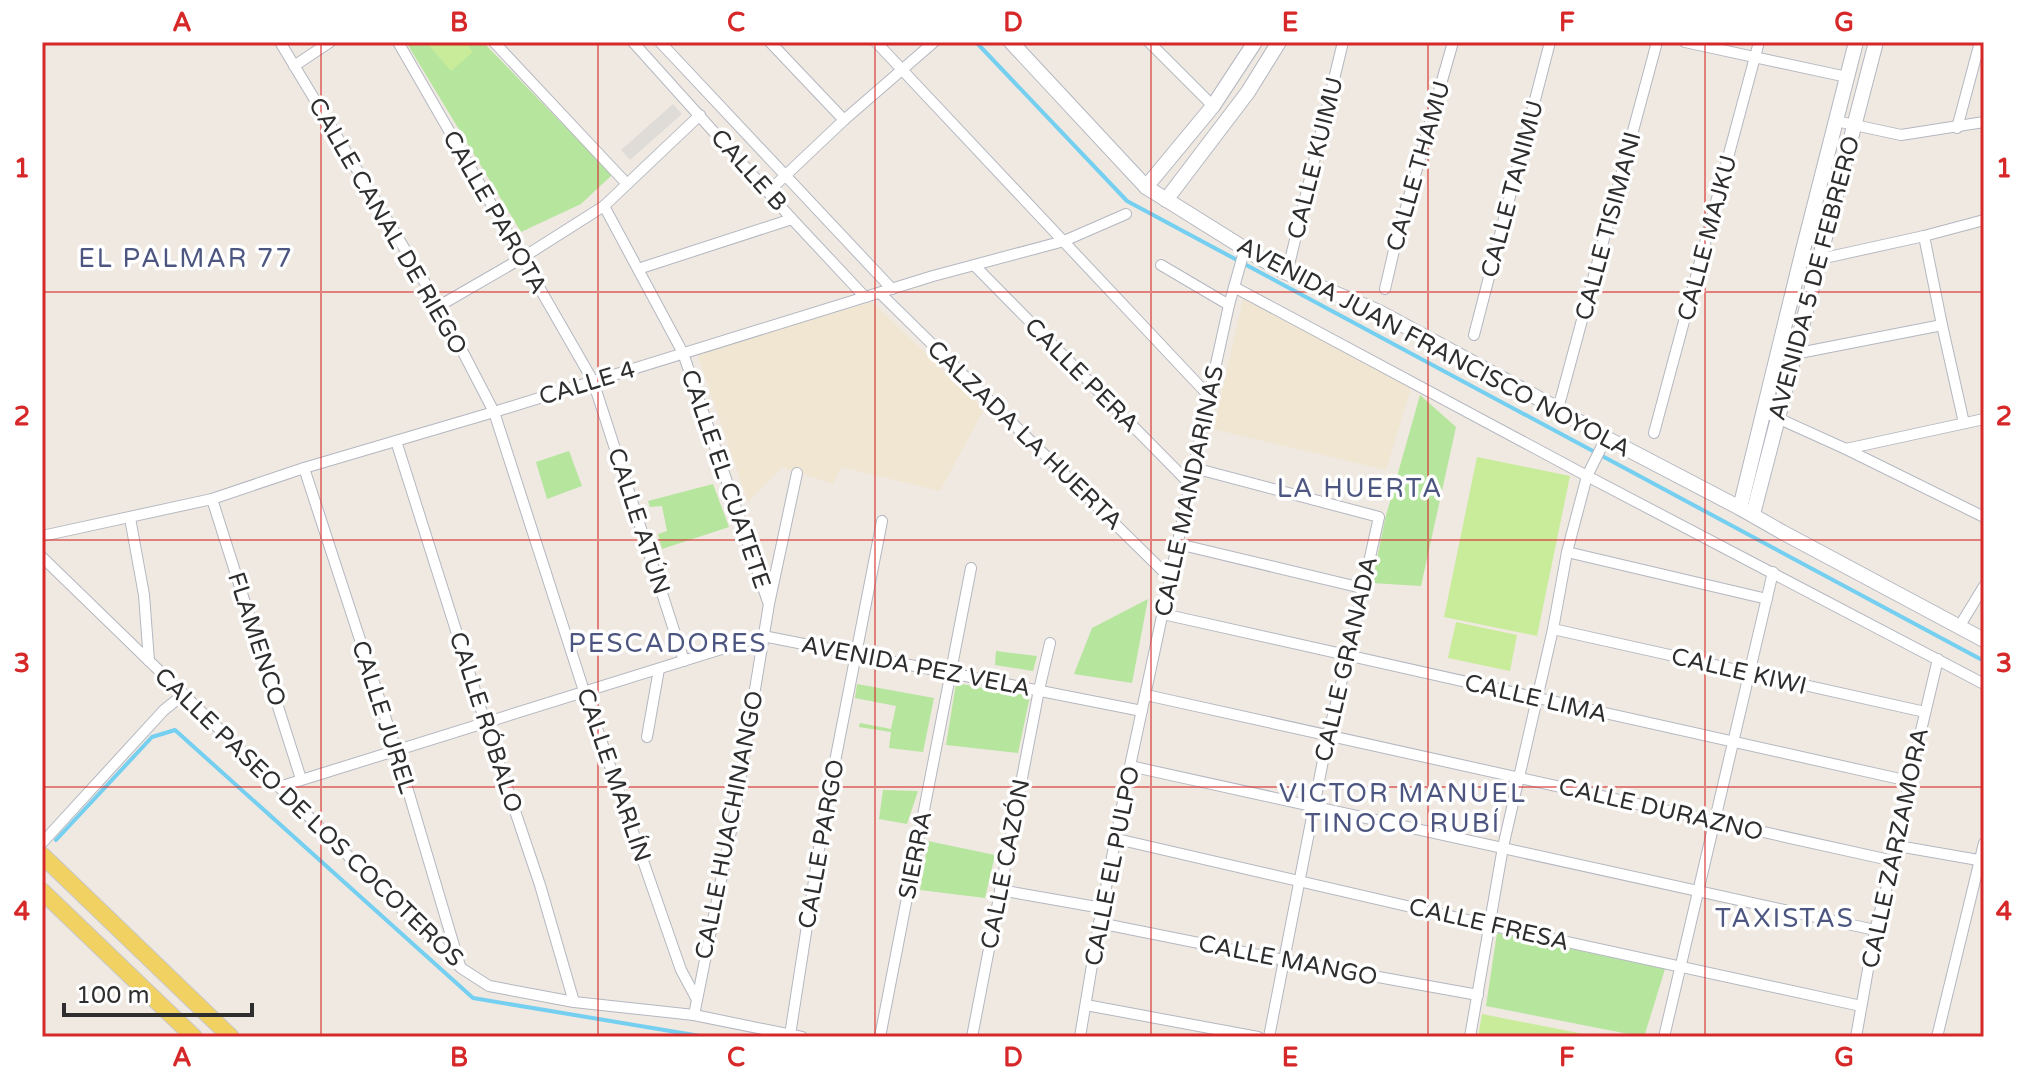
<svg xmlns="http://www.w3.org/2000/svg" width="2026" height="1079" viewBox="0 0 2026 1079" font-family="'Varela Round',sans-serif">
<rect width="100%" height="100%" fill="#efe9e1"/>
<g fill="#f0e6d1">
<polygon points="1244,296 1411,388 1386,470 1213,429"/>
<polygon points="872,302 984,409 940,491 841,467 833,484 782,467 748,502 697,353"/>
</g>
<g fill="#b6e59e">
<polygon points="406,42 483,42 612,175 581,204 521,232"/>
<polygon points="1420,395 1456,427 1421,586 1372,583 1385,519"/>
<polygon points="569,451 582,486 547,499 536,462"/>
<polygon points="713,484 729,527 662,549 658,534 667,531 662,506 650,507 648,501"/>
<polygon points="1148,599 1132,683 1074,674 1092,628"/>
<polygon points="996,651 1037,656 1033,671 995,665"/>
<polygon points="956,683 1030,696 1018,753 946,745"/>
<polygon points="857,684 934,698 923,752 889,748 891,732 859,727 860,723 891,729 896,706 855,698"/>
<polygon points="883,790 918,791 907,824 879,819"/>
<polygon points="928,841 995,855 985,898 920,890"/>
<polygon points="1497,933 1665,969 1644,1037 1486,1006"/>
</g>
<g fill="#c9ec9a">
<polygon points="426,42 465,42 473,52 451,71"/>
<polygon points="1477,457 1570,476 1537,636 1444,617"/>
<polygon points="1456,622 1517,635 1510,671 1448,658"/>
<polygon points="1482,1014 1599,1037 1478,1037"/>
</g>
<polygon fill="#dfdcd8" points="673,104 682,114 630,160 621,150"/>
<g fill="none" stroke-linecap="round" stroke-linejoin="round">
<g stroke="#75cff0" stroke-width="4">
<polyline points="976,42 1127,201 1984,661"/>
<polyline points="56,840 152,737 175,730 473,998 706,1037"/>
</g>
<g stroke="#b4b7c1" stroke-width="12">
<g id="street">
<polyline points="280,42 439,306 494,412 584,691 681,970 696,998"/>
<polyline points="398,42 593,381 684,661"/>
<polyline points="494,42 627,184"/>
<polyline points="633,42 792,219 865,297"/>
<polyline points="660,42 892,289"/>
<polyline points="770,42 844,120"/>
<polyline points="876,42 1209,396"/>
<polyline points="1149,42 1213,106"/>
<polyline points="1685,42 1847,77"/>
<polyline points="294,66 330,42"/>
<polyline points="1836,121 1901,135 1984,122"/>
<polyline points="1957,128 1980,42"/>
<polyline points="769,191 844,120 934,42"/>
<polyline points="604,206 683,353 768,602"/>
<polyline points="1924,236 1942,325 1964,423"/>
<polyline points="1802,254 1820,259 1924,236 1984,220"/>
<polyline points="1161,265 1229,305"/>
<polyline points="975,266 1190,484"/>
<polyline points="638,269 792,219"/>
<polyline points="1287,273 1343,42"/>
<polyline points="1234,287 1587,476 1984,684"/>
<polyline points="1385,289 1395,246 1453,42"/>
<polyline points="880,293 1170,578"/>
<polyline points="439,306 522,258 604,206 700,115"/>
<polyline points="1474,335 1550,42"/>
<polyline points="1794,354 1942,325"/>
<polyline points="1558,409 1657,42"/>
<polyline points="1764,412 1846,449 1984,517"/>
<polyline points="1654,433 1759,42"/>
<polyline points="396,441 485,722 540,885 574,1002"/>
<polyline points="1846,449 1984,419"/>
<polyline points="304,468 396,750 460,966"/>
<polyline points="1194,468 1379,517 1348,656 1328,735 1269,1037"/>
<polyline points="212,499 301,779"/>
<polyline points="130,518 144,595 149,661"/>
<polyline points="42,536 212,499 304,468 494,412 933,276 1064,241 1126,214"/>
<polyline points="1178,544 1362,588"/>
<polyline points="1567,552 1767,599"/>
<polyline points="42,557 279,787 461,968 489,986 574,1002 694,1015 802,1037"/>
<polyline points="1163,614 1909,781"/>
<polyline points="1959,627 1984,586"/>
<polyline points="1553,629 1925,712"/>
<polyline points="1146,695 1894,861"/>
<polyline points="647,737 659,669"/>
<polyline points="1130,766 1875,930"/>
<polyline points="279,787 763,636 1142,711"/>
<polyline points="1117,839 1489,925 1861,1006"/>
<polyline points="42,843 164,710 184,694"/>
<polyline points="1898,846 1984,861"/>
<polyline points="1000,890 1102,908"/>
<polyline points="1099,923 1284,960 1478,995"/>
<polyline points="1086,1005 1258,1037"/>
<polyline points="694,1015 735,811 769,604 797,473"/>
<polyline points="790,1035 823,823 882,521"/>
<polyline points="880,1037 971,568"/>
<polyline points="972,1037 1039,690 1050,643"/>
<polyline points="1080,1037 1099,923 1130,766 1209,396 1229,305 1245,248"/>
<polyline points="1470,1037 1503,847 1553,629 1567,552 1587,476 1606,438"/>
<polyline points="1664,1037 1773,572"/>
<polyline points="1856,1037 1875,930 1898,846 1909,781 1938,659"/>
<polyline points="1937,1037 1984,843"/>
</g>
</g>
<g stroke="#b4b7c1" stroke-width="16">
<g id="secondary">
<polyline points="1011,42 1146,187 1258,257 1287,273 1379,312 1558,409 1606,438 1740,508 1782,532 1984,640"/>
<polyline points="1146,187 1213,106 1255,42"/>
<polyline points="1166,200 1248,92 1279,42"/>
<polyline points="1740,508 1802,254 1856,42"/>
<polyline points="1753,514 1876,42"/>
</g>
</g>
<g stroke="#c9c9c9" stroke-width="18">
<g id="primary">
<polyline points="42,855 231,1037"/>
<polyline points="42,891 194,1037"/>
</g>
</g>
<use href="#street" stroke="#fff" stroke-width="10"/>
<use href="#secondary" stroke="#fff" stroke-width="14"/>
<use href="#primary" stroke="#f2d163" stroke-width="16"/>
</g>
<path fill="none" stroke="#d62828" stroke-width="2" stroke-opacity="0.55" d="M321 42V1037M598 42V1037M875 42V1037M1151 42V1037M1428 42V1037M1705 42V1037M42 292H1984M42 540H1984M42 787H1984"/>
<g text-anchor="middle" stroke-width="7" stroke-linejoin="round" paint-order="stroke">
<g font-size="24" fill="#2e2e2e" stroke="#fff">
<text transform="translate(1315 158) rotate(-76)" y="8">CALLE KUIMU</text>
<text transform="translate(1418 166) rotate(-74)" y="8">CALLE THAMU</text>
<text transform="translate(749 170) rotate(48)" y="8">CALLE B</text>
<text transform="translate(1512 189) rotate(-75)" y="8">CALLE TANIMU</text>
<text transform="translate(495 212) rotate(60)" y="8">CALLE PAROTA</text>
<text transform="translate(388 226) rotate(60)" y="8">CALLE CANAL DE RIEGO</text>
<text transform="translate(1608 226) rotate(-75)" y="8">CALLE TISIMANI</text>
<text transform="translate(1707 238) rotate(-75)" y="8">CALLE MAJKU</text>
<text transform="translate(1814 278) rotate(-75)" y="8">AVENIDA 5 DE FEBRERO</text>
<text transform="translate(1434 347) rotate(28)" y="8">AVENIDA JUAN FRANCISCO NOYOLA</text>
<text transform="translate(1082 375) rotate(45)" y="8">CALLE PERA</text>
<text transform="translate(587 383) rotate(-17)" y="8">CALLE 4</text>
<text transform="translate(1025 435) rotate(44)" y="8">CALZADA LA HUERTA</text>
<text transform="translate(726 479) rotate(71)" y="8">CALLE EL CUATETE</text>
<text transform="translate(1189 491) rotate(-78)" y="8">CALLE MANDARINAS</text>
<text transform="translate(639 521) rotate(72)" y="8">CALLE ATÚN</text>
<text transform="translate(257 639) rotate(72)" y="8">FLAMENCO</text>
<text transform="translate(1346 659) rotate(-77)" y="8">CALLE GRANADA</text>
<text transform="translate(916 666) rotate(11)" y="8">AVENIDA PEZ VELA</text>
<text transform="translate(1739 671) rotate(13)" y="8">CALLE KIWI</text>
<text transform="translate(1536 698) rotate(13)" y="8">CALLE LIMA</text>
<text transform="translate(384 717) rotate(72)" y="8">CALLE JUREL</text>
<text transform="translate(486 722) rotate(72)" y="8">CALLE RÓBALO</text>
<text transform="translate(614 775) rotate(71)" y="8">CALLE MARLÍN</text>
<text transform="translate(1661 809) rotate(13)" y="8">CALLE DURAZNO</text>
<text transform="translate(309 817) rotate(44)" y="8">CALLE PASEO DE LOS COCOTEROS</text>
<text transform="translate(729 825) rotate(-79)" y="8">CALLE HUACHINANGO</text>
<text transform="translate(821 844) rotate(-80)" y="8">CALLE PARGO</text>
<text transform="translate(1895 848) rotate(-78)" y="8">CALLE ZARZAMORA</text>
<text transform="translate(915 855) rotate(-79)" y="8">SIERRA</text>
<text transform="translate(1005 864) rotate(-79)" y="8">CALLE CAZÓN</text>
<text transform="translate(1112 866) rotate(-79)" y="8">CALLE EL PULPO</text>
<text transform="translate(1489 924) rotate(13)" y="8">CALLE FRESA</text>
<text transform="translate(1288 960) rotate(11)" y="8">CALLE MANGO</text>
</g>
<g font-size="26" letter-spacing="2" fill="#4d5680" stroke="#fff">
<text x="186" y="267">EL PALMAR 77</text>
<text x="1360" y="497">LA HUERTA</text>
<text x="668" y="652">PESCADORES</text>
<text x="1403" y="802">VICTOR MANUEL<tspan x="1403" dy="30">TINOCO RUBÍ</tspan></text>
<text x="1785" y="927">TAXISTAS</text>
</g>
</g>
<rect width="2026" height="1079" fill="none" stroke="#ffffff" stroke-width="88"/>
<path d="M64 1003v12h188v-12" fill="none" stroke="#2e2e2e" stroke-width="4"/>
<text x="76" y="1003" font-size="24" fill="#2e2e2e" stroke="#ffffff" stroke-width="6" paint-order="stroke">100 m</text>
<rect x="44" y="44" width="1938" height="991" fill="none" stroke="#d62828" stroke-width="3"/>
<g font-size="26" text-anchor="middle" font-weight="bold" fill="#d62828">
<text x="182" y="31">A</text>
<text x="459" y="31">B</text>
<text x="736" y="31">C</text>
<text x="1013" y="31">D</text>
<text x="1290" y="31">E</text>
<text x="1567" y="31">F</text>
<text x="1844" y="31">G</text>
<text x="22" y="177">1</text>
<text x="2004" y="177">1</text>
<text x="22" y="425">2</text>
<text x="2004" y="425">2</text>
<text x="22" y="672">3</text>
<text x="2004" y="672">3</text>
<text x="22" y="920">4</text>
<text x="2004" y="920">4</text>
<text x="182" y="1066">A</text>
<text x="459" y="1066">B</text>
<text x="736" y="1066">C</text>
<text x="1013" y="1066">D</text>
<text x="1290" y="1066">E</text>
<text x="1567" y="1066">F</text>
<text x="1844" y="1066">G</text>
</g>
</svg>
